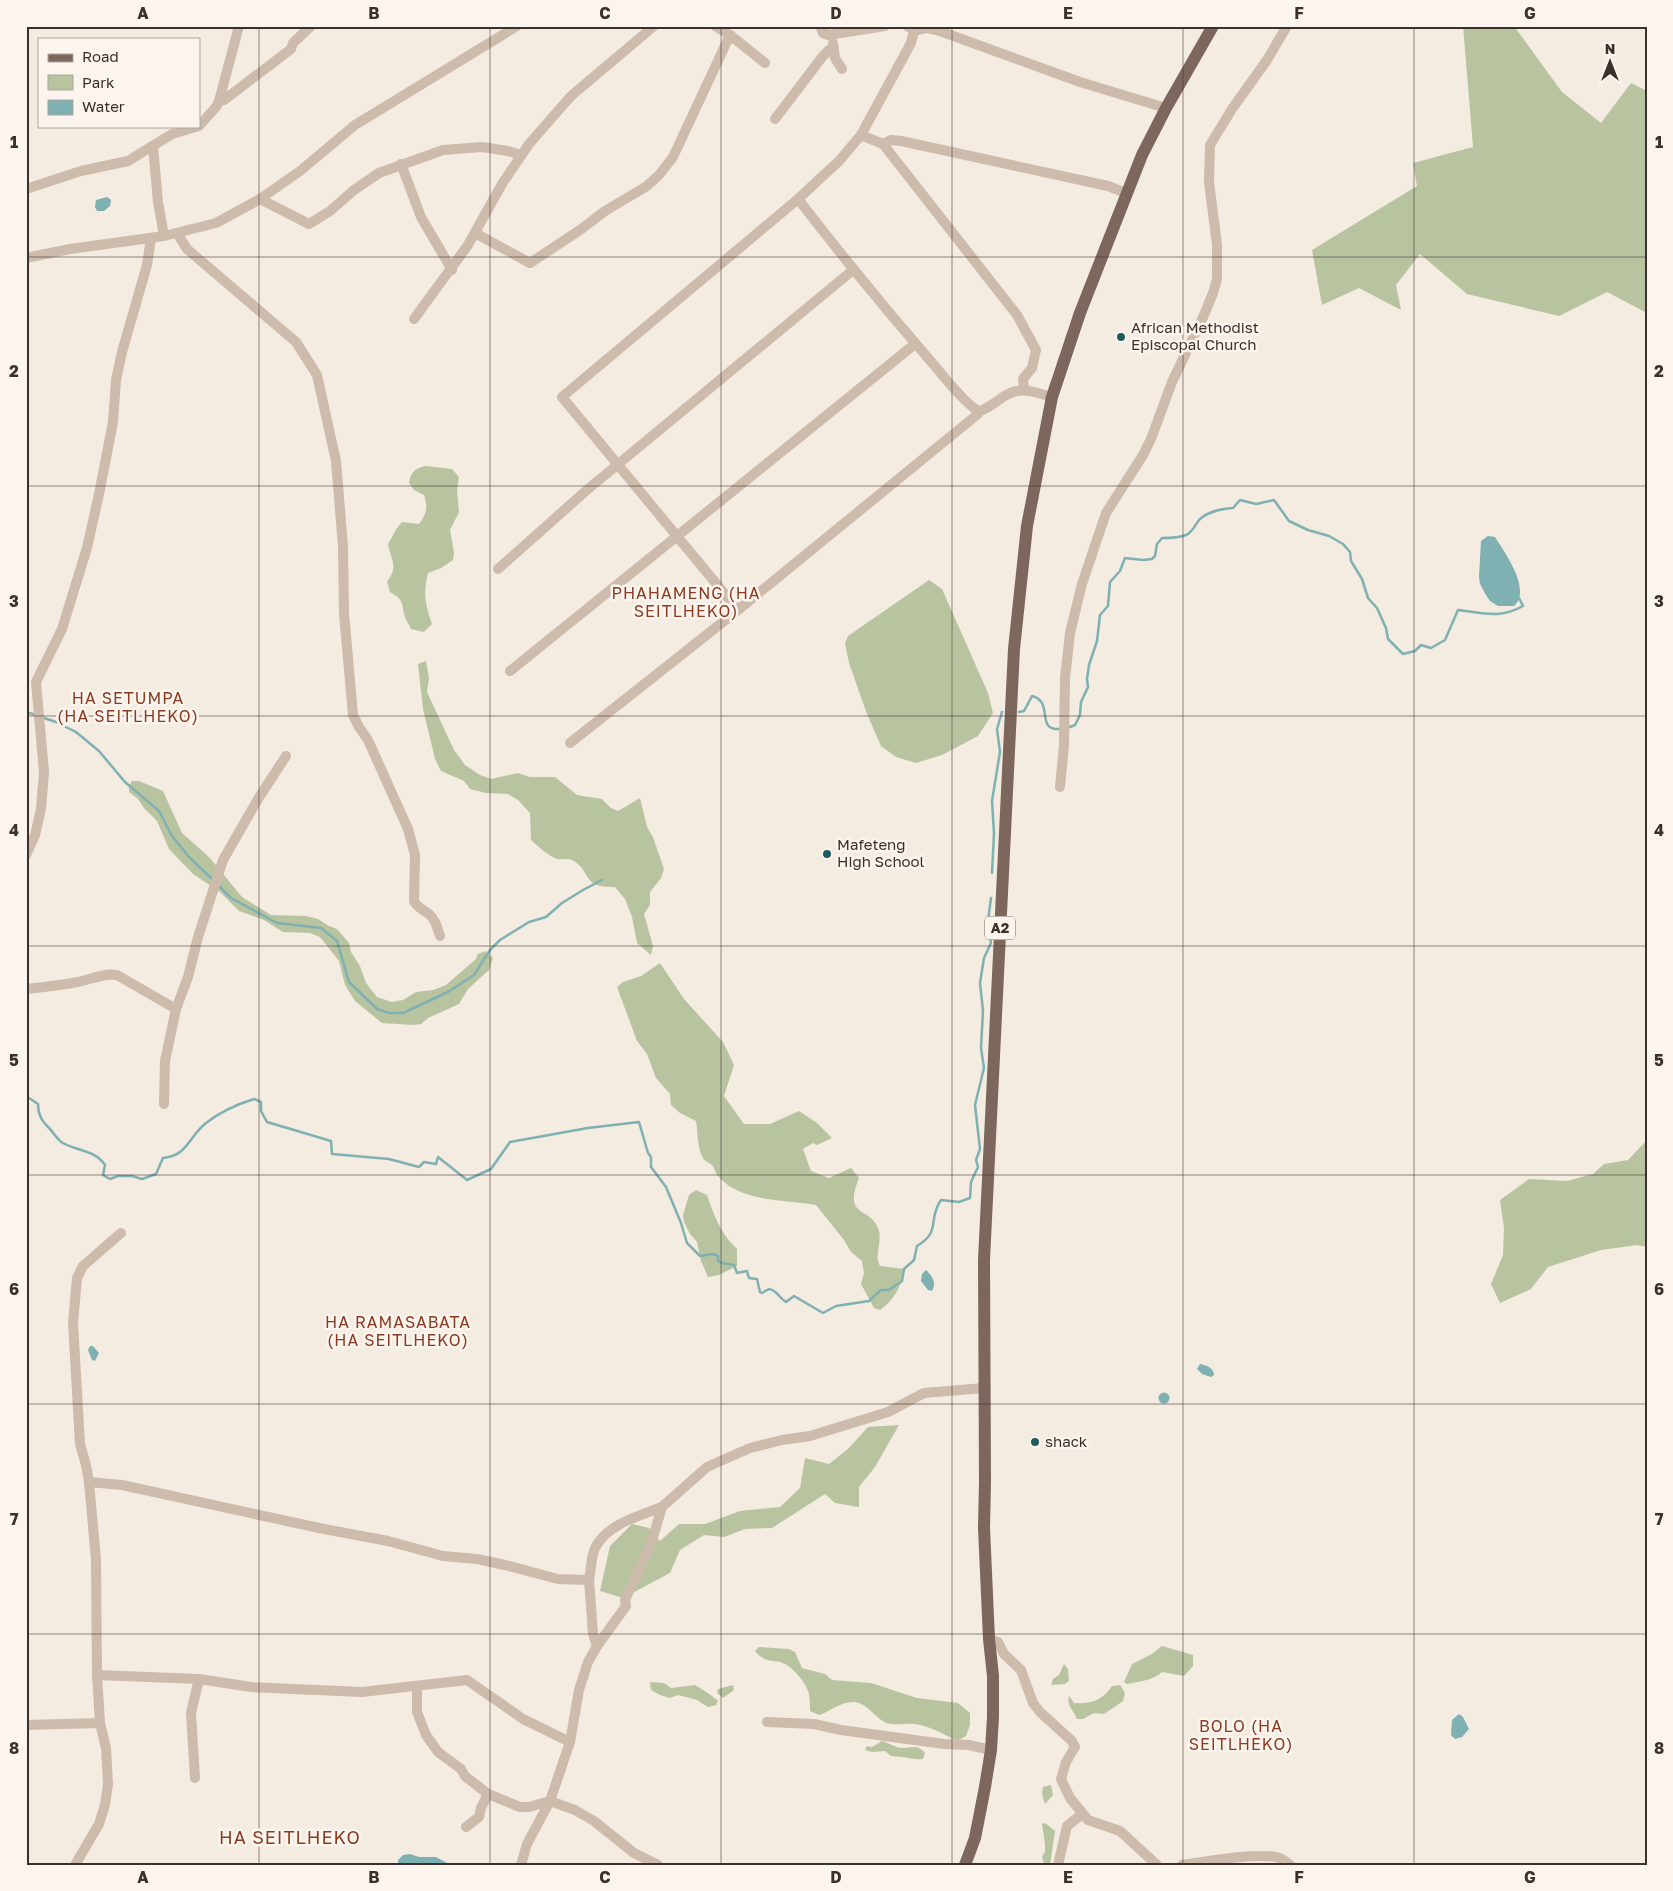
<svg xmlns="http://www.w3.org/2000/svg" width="1673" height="1891" viewBox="0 0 1673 1891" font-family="'Golos Text',sans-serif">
<rect width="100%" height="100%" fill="#f4ebe1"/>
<g fill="#b8c4a0">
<polygon points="1463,26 1514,26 1562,92 1601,123 1631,83 1647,91 1647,313 1607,292 1559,316 1467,294 1420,254 1396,285 1401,310 1359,288 1322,305 1312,250 1417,186 1413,163 1473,147"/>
<path d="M426 466 452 469 459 477 457 491 459 512 450 530 454 553 453 560 441 568 428 573C423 593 425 604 432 624L424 632 411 629C409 624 405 619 404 614 402 601 402 599 390 592L387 582C399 566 391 561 388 544L397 528 402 522 419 524C427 514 428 507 424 495L414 490 409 483C411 471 416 468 426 466Z"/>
<polygon points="929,580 942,589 988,693 993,713 978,736 942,755 916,763 896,757 881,746 867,714 849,663 845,643 848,636"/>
<path d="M426 661 429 679 427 692 454 750 465 765 480 775 491 779 518 773 530 777H555L577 795 602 799 611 808 618 811 640 798 647 827 653 837 664 869 661 878 650 892V905L644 914 653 946 651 955 637 943 632 917 625 899 615 887C580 888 593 871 572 860 567 858 562 860 557 859 547 855 539 847 531 840L530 813 518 800 508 794 486 793 470 789 464 781 441 771 435 759 423 709 418 664Z"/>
<polygon points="132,781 139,781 163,791 182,833 210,858 242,897 271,915 305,916 318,919 329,926 337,929 349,943 351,952 360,966 366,983 377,997 392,1002 403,1000 416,992 433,990 446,985 476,959 478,954 485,951 493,958 489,970 468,989 459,1004 428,1018 421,1024 414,1025 382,1023 355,1001 345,985 339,961 320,937 310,933 283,932 264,920 239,911 220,892 193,874 169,849 157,821 144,808 138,799 129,792 129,786"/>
<path d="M660 963 684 999 723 1042 734 1065 724 1096 744 1124H770L799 1111 817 1123 832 1138 817 1145 813 1143 803 1149 811 1171 829 1178 851 1168 859 1178C842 1220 872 1205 879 1231 882 1243 874 1255 880 1266L904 1269C901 1287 895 1299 880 1310L874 1308 861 1284 864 1273 862 1261 851 1252 844 1240 816 1205C786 1200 739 1202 718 1176 715 1173 715 1168 712 1165 710 1163 705 1162 703 1158 697 1148 698 1132 696 1121L680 1113 671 1105 670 1094 656 1078 647 1054 637 1041 617 987 623 982 641 976Z"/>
<polygon points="1647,1140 1647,1247 1637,1245 1601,1250 1548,1267 1531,1289 1500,1303 1491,1284 1503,1255 1504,1228 1500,1200 1529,1179 1567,1181 1593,1174 1604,1164 1628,1160"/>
<path d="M696 1190 707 1195C714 1216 721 1234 737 1249V1266L719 1275 708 1277 701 1261 697 1242 690 1234 684 1222 683 1215 689 1195Z"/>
<polygon points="899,1425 875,1467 859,1487 859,1507 835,1503 825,1494 772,1528 745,1529 724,1537 704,1535 680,1550 670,1573 623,1598 600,1591 610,1546 632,1524 649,1528 660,1541 679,1524 705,1524 740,1511 780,1507 800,1488 805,1458 829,1464 849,1448 868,1427"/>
<path d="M1162 1646 1193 1655V1666L1184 1676 1162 1672C1152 1681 1140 1681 1127 1684L1124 1682 1132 1664 1152 1654Z"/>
<path d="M759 1647 789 1649 795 1652 802 1668 825 1674 832 1680 871 1683 917 1698 958 1703 970 1713V1725L966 1736 957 1741C943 1734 931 1726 914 1724 905 1723 896 1726 887 1723 875 1718 868 1704 855 1702 841 1701 831 1711 819 1715L810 1711C810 1705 810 1696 808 1691 804 1680 791 1665 780 1662 769 1660 763 1661 755 1651Z"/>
<polygon points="1064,1664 1068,1669 1069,1681 1065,1684 1051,1685 1053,1679 1059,1675"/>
<path d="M650 1682 664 1683 671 1688 695 1685C700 1688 716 1698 718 1701L716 1705 708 1707 697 1700 678 1695 670 1698 660 1695 651 1690Z"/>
<polygon points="733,1685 734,1690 723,1698 717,1693 718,1689"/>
<path d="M1120 1685 1125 1693 1123 1701 1104 1714 1094 1713 1083 1719H1077C1074 1711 1066 1705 1069 1696L1074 1703C1091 1704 1102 1701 1112 1686Z"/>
<path d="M882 1741C889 1743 896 1748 902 1748 913 1748 917 1744 925 1753L923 1759C912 1760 902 1756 891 1756L885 1751 872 1752 865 1750 867 1746 872 1747Z"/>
<polygon points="1051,1785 1053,1795 1045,1804 1042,1794 1043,1787"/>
<polygon points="1045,1823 1055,1831 1050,1865 1044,1865 1042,1856 1045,1852 1045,1844 1042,1824"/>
</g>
<g fill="#7fb0b2">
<polygon points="107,197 111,200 110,206 104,211 97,211 95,207 96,200"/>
<path d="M1488 536 1495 537C1505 553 1532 590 1514 606H1498L1490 601 1486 595 1480 584 1479 577 1481 541Z"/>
<path d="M926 1270C932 1276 937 1282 932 1291L928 1290 921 1281 922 1274Z"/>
<polygon points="90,1346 93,1346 99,1353 95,1361 92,1360 88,1350"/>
<path d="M1200 1364C1206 1365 1214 1368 1214 1375L1211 1377 1202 1374 1197 1369Z"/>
<circle cx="1164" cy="1398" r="5.5"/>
<polygon points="1459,1714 1463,1717 1469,1729 1462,1737 1455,1739 1451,1735 1452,1720"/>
<polygon points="410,1854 419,1857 436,1857 451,1865 398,1865 398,1860 403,1855"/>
</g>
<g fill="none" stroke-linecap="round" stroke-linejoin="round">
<g stroke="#7fb0b2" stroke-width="2.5">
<polyline points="26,712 36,715"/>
<path d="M1019 712 1024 711 1032 696C1055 702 1034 731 1061 729"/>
<polyline points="41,717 56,722 76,732 99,751 125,782 159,811 172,836 189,857 213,880"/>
<path d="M1067 728 1075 725 1080 715 1081 702 1088 687 1087 679 1089 665 1097 641 1100 615 1108 606 1110 582 1120 571 1125 558 1143 560 1152 559 1155 556 1157 544 1162 538C1169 538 1179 538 1186 535 1193 532 1195 525 1199 520 1208 511 1221 509 1233 508L1240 500 1256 504 1274 500 1289 521 1308 530 1329 536 1343 544 1350 552 1351 561 1362 579 1368 598 1377 608 1386 628 1388 639 1403 654 1415 651 1421 645 1431 648 1445 640 1458 610C1484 613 1500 619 1523 606L1519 598"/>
<polyline points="992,873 994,833 992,801 1000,752 997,729 1002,712"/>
<polyline points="217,884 231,898 277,923 321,928 337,941 349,982 377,1009 389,1013 403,1013 448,992 474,975 490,950 500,940 529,922 546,917 562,903 583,890 602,880"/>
<path d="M26 1096 38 1104C38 1115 42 1121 49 1128 54 1133 57 1140 63 1143 77 1151 95 1150 105 1165L103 1175 110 1179 118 1176H132L142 1179 156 1174 163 1158C189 1155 188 1137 206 1123 220 1112 238 1104 254 1099L261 1102V1111L267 1122 331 1141 332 1154 389 1159 419 1167 424 1162 436 1164 438 1157 467 1180 491 1169 510 1142 588 1128 639 1122 648 1153 651 1157V1167L666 1187 681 1223 687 1243 700 1256 713 1254 718 1256V1261L722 1263 734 1265 737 1273 747 1271 749 1278 757 1279 760 1292 762 1293 769 1289C777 1290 779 1298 786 1302L794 1296 823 1313 836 1306 869 1301 881 1290H889L902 1281 904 1269 914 1260 917 1246C942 1231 927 1220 941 1200L959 1202 970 1198 971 1182 978 1167 976 1160 980 1149 975 1105 984 1068 981 1048 983 1011 980 983 984 958 991 943 988 921 991 898"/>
</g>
<g stroke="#cdbbac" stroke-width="10">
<polyline points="239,26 219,101 224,100 291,49 293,43 311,26"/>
<polyline points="820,26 823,33 828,35 885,26"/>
<path d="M907 26 914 31 911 43 861 135 839 161 798 199C842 256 887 311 934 365 943 376 968 407 979 411 987 409 993 404 1000 399 1019 385 1031 391 1052 397"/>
<polyline points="914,31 927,28 937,30 1080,82 1166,108"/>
<polyline points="730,35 765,63"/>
<polyline points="833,43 835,58 842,69"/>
<polyline points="775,119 823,56 829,50 832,48"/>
<polyline points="861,135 883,144 1017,315 1036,350 1032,368 1023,379 1024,390"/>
<polyline points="883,144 891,140 901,141 1108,186 1126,193"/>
<polyline points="153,146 158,202 164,236"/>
<polyline points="401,164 421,217 452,270"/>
<polyline points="26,189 81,171 128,161 172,134 199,126 216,107 219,101"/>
<polyline points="260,199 309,224 330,211 354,190 379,173 443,150 482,147 508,151 521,155"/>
<path d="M177 233 187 249 296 342 317 375 336 461 343 546 344 613 353 715 359 727 368 740 408 829 415 855 414 901C417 908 423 909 429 914 436 920 437 928 440 936"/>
<polyline points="475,233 530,263 580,230 605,211 647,186 659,175 673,157 730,35 715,26"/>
<polyline points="26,258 70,249 164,236 216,223 260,199 300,171 355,125 517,26"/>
<polyline points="414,319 468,245 502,184 529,144 571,96 654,26"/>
<polyline points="498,569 588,489 853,270"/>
<polyline points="738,610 562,397 798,199"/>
<polyline points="510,671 915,344"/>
<polyline points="570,743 738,610 978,414 979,411"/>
<polyline points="1060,787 1064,746 1065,678 1070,633 1082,584 1106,513 1143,455 1151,439 1172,382 1204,315 1213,293 1217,279 1217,245 1209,182 1210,145 1232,109 1267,60 1287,26"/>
<polyline points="26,855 35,835 41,809 44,772 36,682 62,629 87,548 99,494 113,422 116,380 122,352 147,265 151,238"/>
<path d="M26 989C44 987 61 985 78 982 92 979 103 973 117 975L176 1009"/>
<polyline points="164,1104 165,1061 176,1009 188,977 198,937 223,860 258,799 286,756"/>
<polyline points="121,1233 83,1266 77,1278 73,1323 80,1444 86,1465 89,1482 96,1560 97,1675 199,1679 251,1687 362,1692 467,1680 523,1719 570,1742"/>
<path d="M89 1482 122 1485 319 1528 388 1541 443 1556 477 1559 505 1565 558 1579 589 1580C591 1570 591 1557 595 1548 607 1524 639 1516 662 1507"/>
<polyline points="989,1639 998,1642 1004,1654 1021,1670 1033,1703 1040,1712 1072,1741 1075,1747 1066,1762 1061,1779 1070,1798 1088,1820 1120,1831 1157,1865"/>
<polyline points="597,1646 626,1606 625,1600 651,1544 662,1507 707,1467 750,1448 782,1440 810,1436 888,1412 924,1393 984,1388"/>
<polyline points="417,1686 417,1712 426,1735 438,1752 461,1769 465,1776 488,1794 520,1807 529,1807 550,1801 575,1810 594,1821 634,1853 658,1865"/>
<polyline points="767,1722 814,1724 841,1730 944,1744 969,1745 991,1750"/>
<polyline points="26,1725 100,1723"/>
<polyline points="195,1778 191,1713 199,1679"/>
<polyline points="466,1827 479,1817 481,1808 488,1794"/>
<polyline points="75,1865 99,1824 105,1805 108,1784 106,1748 100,1723 97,1675"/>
<polyline points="521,1865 527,1844 550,1801 570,1742 579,1690 588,1662 597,1646 593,1634 589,1580"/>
<polyline points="1058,1865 1067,1826 1082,1814"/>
<path d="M1182 1865C1209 1861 1251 1853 1276 1857 1282 1858 1285 1861 1290 1865"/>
</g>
<polyline stroke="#7d675c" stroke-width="12" points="965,1865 975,1838 985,1787 991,1750 993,1717 993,1676 989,1639 984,1528 985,1482 984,1260 1014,649 1027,526 1052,397 1080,313 1142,155 1166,108 1213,26"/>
</g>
<path fill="none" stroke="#3b302b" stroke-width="1" stroke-opacity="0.55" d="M259 26V1865M490 26V1865M721 26V1865M952 26V1865M1183 26V1865M1414 26V1865M26 257H1647M26 486H1647M26 716H1647M26 946H1647M26 1175H1647M26 1404H1647M26 1634H1647"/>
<g fill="#1f5a5e" stroke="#fbf5ee" stroke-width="2">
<circle cx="1121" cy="337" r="5"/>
<circle cx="827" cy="854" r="5"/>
<circle cx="1035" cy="1442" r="5"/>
</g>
<g text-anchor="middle" stroke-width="5" stroke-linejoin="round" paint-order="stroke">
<rect fill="#fbf5ee" stroke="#756b66" stroke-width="1" x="985" y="916.5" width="30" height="23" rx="4"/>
<g font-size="14" font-weight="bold" fill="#3b302b">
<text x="1000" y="933">A2</text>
</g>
<g font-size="15" fill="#3b302b" stroke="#fbf5ee" text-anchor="start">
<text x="1131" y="333">African Methodist<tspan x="1131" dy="17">Episcopal Church</tspan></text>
<text x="837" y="850">Mafeteng<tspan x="837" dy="17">High School</tspan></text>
<text x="1045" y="1447">shack</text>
</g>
<g font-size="16" letter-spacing="1" fill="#8c3b22" stroke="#fbf5ee">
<text x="686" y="599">PHAHAMENG (HA<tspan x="686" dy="18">SEITLHEKO)</tspan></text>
<text x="128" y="704">HA SETUMPA<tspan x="128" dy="18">(HA SEITLHEKO)</tspan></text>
<text x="398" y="1328">HA RAMASABATA<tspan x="398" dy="18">(HA SEITLHEKO)</tspan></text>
<text x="1241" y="1732">BOLO (HA<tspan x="1241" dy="18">SEITLHEKO)</tspan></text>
</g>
<g font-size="18" letter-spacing="1" fill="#8c3b22" stroke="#fbf5ee">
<text x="290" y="1844">HA SEITLHEKO</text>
</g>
</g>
<rect width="1673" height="1891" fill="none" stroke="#fbf5ee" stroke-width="55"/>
<rect x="38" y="38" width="162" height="90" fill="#fbf5ee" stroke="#aea6a0"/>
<rect x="48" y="54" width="25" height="8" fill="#7d675c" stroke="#aea6a0"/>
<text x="82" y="62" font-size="15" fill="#3b302b">Road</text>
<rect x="48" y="75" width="25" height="15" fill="#b8c4a0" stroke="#aea6a0"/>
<text x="82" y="88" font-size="15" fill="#3b302b">Park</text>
<rect x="48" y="100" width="25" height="15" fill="#7fb0b2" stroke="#aea6a0"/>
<text x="82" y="112" font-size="15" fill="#3b302b">Water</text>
<g transform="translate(1610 62)" stroke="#fbf5ee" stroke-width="4" paint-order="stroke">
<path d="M0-4L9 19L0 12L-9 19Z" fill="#3b302b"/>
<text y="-8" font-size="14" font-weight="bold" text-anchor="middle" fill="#3b302b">N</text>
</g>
<rect x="28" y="28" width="1618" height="1836" fill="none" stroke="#3b302b" stroke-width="2"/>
<g font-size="16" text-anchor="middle" font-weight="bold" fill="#3b302b">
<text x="143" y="19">A</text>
<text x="374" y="19">B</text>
<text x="605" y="19">C</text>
<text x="836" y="19">D</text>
<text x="1068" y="19">E</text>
<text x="1299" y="19">F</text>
<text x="1530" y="19">G</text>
<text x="14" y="148">1</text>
<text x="1659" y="148">1</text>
<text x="14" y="377">2</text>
<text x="1659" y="377">2</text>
<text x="14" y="607">3</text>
<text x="1659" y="607">3</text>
<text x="14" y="836">4</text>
<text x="1659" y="836">4</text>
<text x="14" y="1066">5</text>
<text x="1659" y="1066">5</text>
<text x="14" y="1295">6</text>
<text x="1659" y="1295">6</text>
<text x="14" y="1525">7</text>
<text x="1659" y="1525">7</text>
<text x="14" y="1754">8</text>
<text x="1659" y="1754">8</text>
<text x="143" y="1883">A</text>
<text x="374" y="1883">B</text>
<text x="605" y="1883">C</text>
<text x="836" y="1883">D</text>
<text x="1068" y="1883">E</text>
<text x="1299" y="1883">F</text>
<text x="1530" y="1883">G</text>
</g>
</svg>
